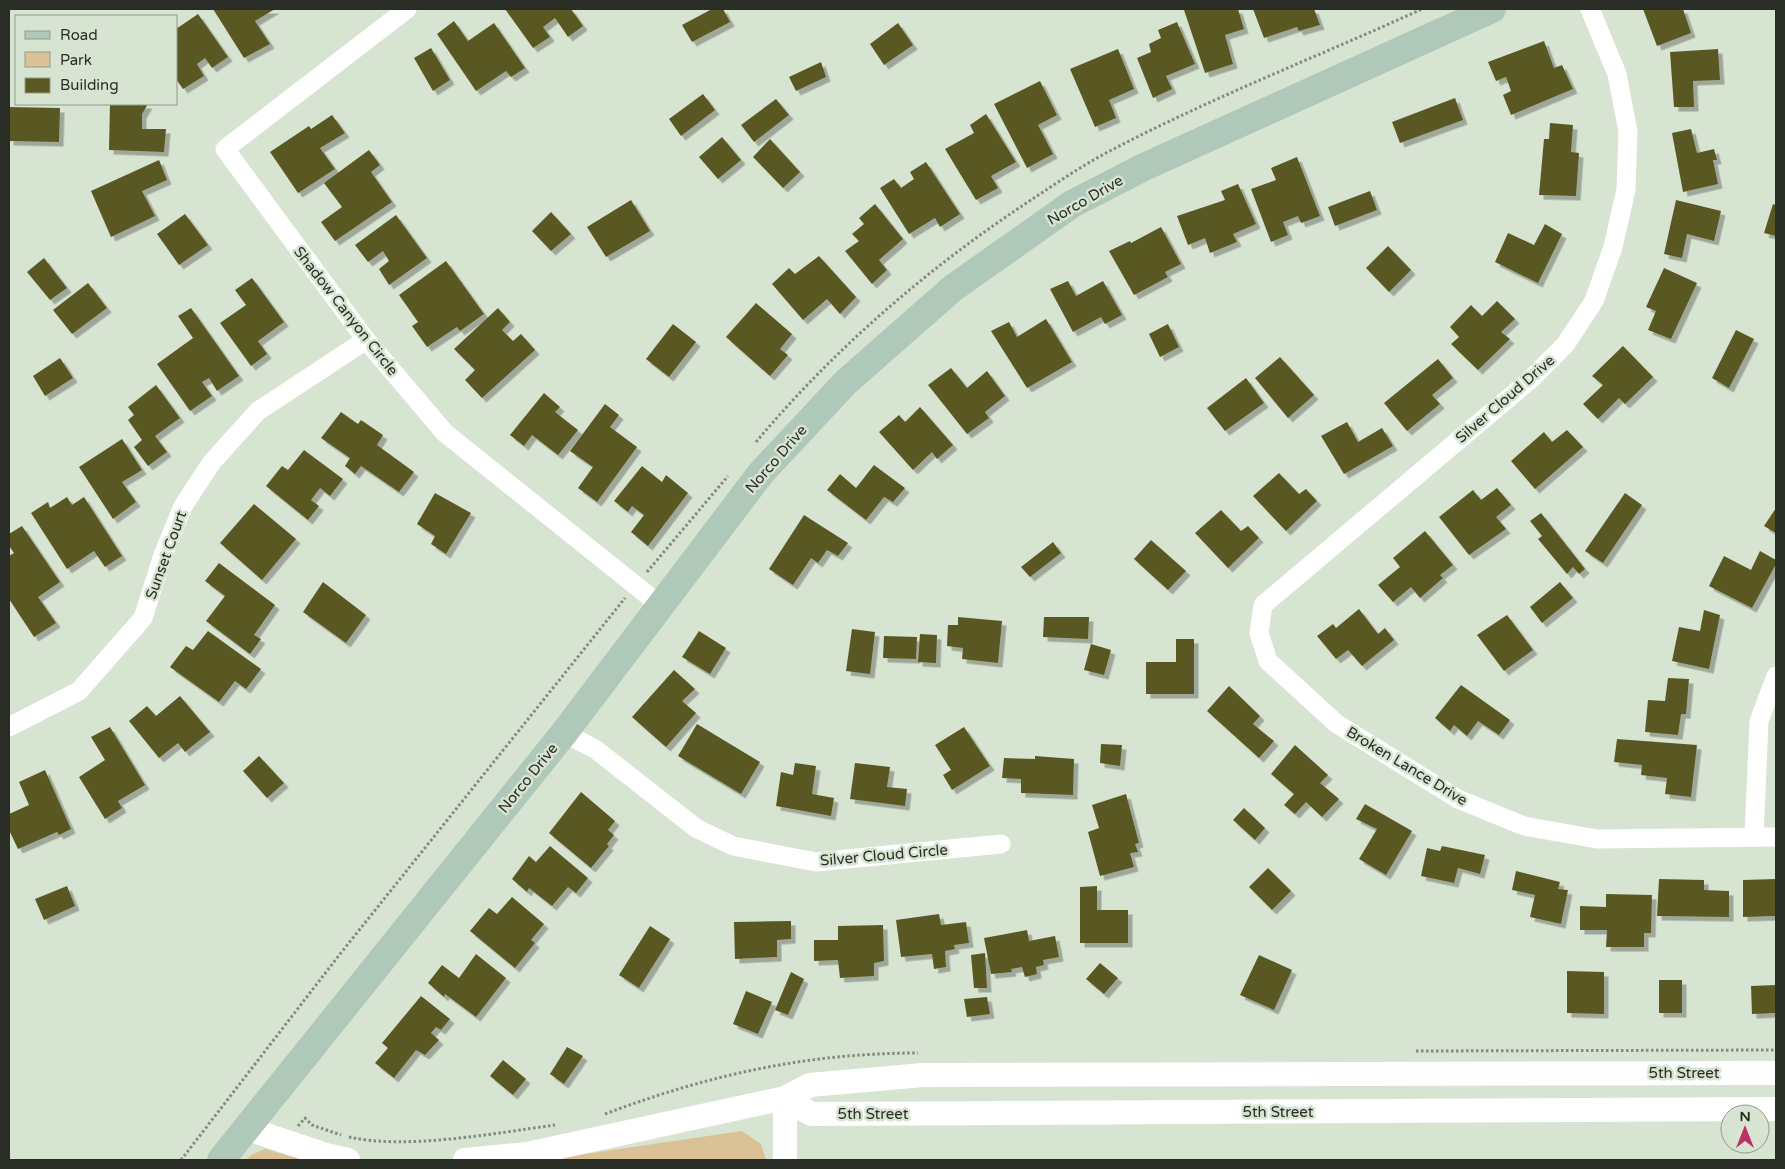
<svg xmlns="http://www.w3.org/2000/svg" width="1785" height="1169" viewBox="0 0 1785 1169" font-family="'Varela Round',sans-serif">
<defs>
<filter id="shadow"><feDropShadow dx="4.5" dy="4.5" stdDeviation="0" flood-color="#0004"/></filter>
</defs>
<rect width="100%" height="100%" fill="#d7e4d1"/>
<g fill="#dbc296">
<polygon points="742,1131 761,1144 766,1160 544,1160"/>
<polygon points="265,1149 304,1160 246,1160 251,1155"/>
</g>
<g fill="#5a5921" filter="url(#shadow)">
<polygon points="213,9 275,9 255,21 270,44 244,58"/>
<polygon points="505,9 571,9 583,26 568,37 555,18 543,27 550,37 533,48"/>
<polygon points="712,9 723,9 730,22 692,42 682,25"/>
<polygon points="1188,9 1238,9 1244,29 1225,35 1233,64 1205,73 1184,10"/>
<polygon points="1253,9 1314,9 1320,25 1299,31 1297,27 1264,38"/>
<polygon points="1643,9 1683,9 1691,33 1657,46"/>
<polygon points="198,14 228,57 212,68 205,58 197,64 204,76 183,89 176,79 176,29"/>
<polygon points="454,21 468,41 494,23 525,68 511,77 506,71 476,91 437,34"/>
<polygon points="1177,22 1195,64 1166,76 1172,89 1153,98 1137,58 1151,52 1149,44 1161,38 1158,30"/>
<polygon points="898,23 913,45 884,65 870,44"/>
<polygon points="1544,41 1554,68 1562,65 1573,89 1511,115 1503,95 1511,91 1506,77 1496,81 1488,62"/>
<polygon points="431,48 450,80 433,91 414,58"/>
<polygon points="1118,49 1134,89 1109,100 1116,118 1095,127 1070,69"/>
<polygon points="1718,49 1720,80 1693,81 1694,107 1674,107 1670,52"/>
<polygon points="821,62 826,77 796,91 789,77"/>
<polygon points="1040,81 1057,115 1038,125 1053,154 1027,168 994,104"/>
<polygon points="703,94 715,110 681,136 669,119"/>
<polygon points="1455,98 1463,120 1400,143 1392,122"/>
<polygon points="776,99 789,115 754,142 741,125"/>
<polygon points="110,104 148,104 142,114 142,129 166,129 164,152 109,150"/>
<polygon points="9,107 60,108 59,142 9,141"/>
<polygon points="986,114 1016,162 991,176 998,188 976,200 945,149 974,133 970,125"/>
<polygon points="332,115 345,133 320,148 335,169 298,193 270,152 309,126 311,129"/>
<polygon points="1550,123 1573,125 1571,152 1579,153 1576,196 1539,195 1544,139 1549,139"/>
<polygon points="1691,129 1697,153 1714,149 1717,160 1713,160 1718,184 1683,192 1672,133"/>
<polygon points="722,137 741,160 718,179 699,157"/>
<polygon points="770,139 800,172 783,188 753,157"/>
<polygon points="369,150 380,165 371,172 392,202 335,241 321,222 342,207 324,183"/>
<polygon points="1297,157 1320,216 1301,223 1298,216 1283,222 1288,235 1271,242 1251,189 1276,180 1271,168"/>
<polygon points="159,160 167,180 142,191 155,216 111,237 91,191"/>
<polygon points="926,162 960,214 940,227 935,218 909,234 880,188 894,179 901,188 914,179 910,172"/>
<polygon points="1238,184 1256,224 1233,234 1237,242 1210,253 1205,238 1188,245 1177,216 1225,200 1221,191"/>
<polygon points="1370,191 1377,210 1335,226 1328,207"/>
<polygon points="631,200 650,231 606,257 587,227"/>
<polygon points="1676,200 1721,211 1714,241 1687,234 1682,258 1664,254"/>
<polygon points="875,204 903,239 879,260 887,270 872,284 845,251 859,241 852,234 864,224 859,218"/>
<polygon points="1773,204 1776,205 1776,236 1764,233"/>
<polygon points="551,212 571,234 551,251 532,231"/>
<polygon points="185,214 208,245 179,265 157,234"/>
<polygon points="396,215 427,258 389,285 379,269 389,261 383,251 368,262 355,245"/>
<polygon points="1545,224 1562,234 1538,283 1495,262 1508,233 1534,245"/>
<polygon points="1161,227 1181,264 1165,272 1168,277 1134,295 1109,251 1130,241 1131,243"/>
<polygon points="1388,246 1411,270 1389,292 1366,268"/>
<polygon points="819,256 856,297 840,314 827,299 803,320 772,284 789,268 795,274"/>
<polygon points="44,258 67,288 50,300 27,272"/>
<polygon points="446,261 484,314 460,331 457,327 427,347 412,326 418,322 399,295"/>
<polygon points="1664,268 1697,283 1671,339 1648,330 1656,311 1646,307"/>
<polygon points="252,278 284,322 258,341 267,354 251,366 220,323 246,305 235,290"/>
<polygon points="1068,281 1076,296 1103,281 1122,315 1105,324 1101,317 1073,332 1050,289"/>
<polygon points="88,283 107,308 72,334 53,310"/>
<polygon points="1497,301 1515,319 1501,332 1510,339 1478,370 1451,344 1459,337 1450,327 1471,305 1482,316"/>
<polygon points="756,303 792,334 780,349 788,355 770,376 726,337"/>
<polygon points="191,308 239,376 217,391 209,378 202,382 212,396 190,411 157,364 193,338 178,316"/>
<polygon points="498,308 510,322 502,330 513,341 521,334 535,350 482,398 465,380 475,370 454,349"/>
<polygon points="1046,319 1072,362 1027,388 991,331 1009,322 1017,337"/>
<polygon points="673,324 696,342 669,377 646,359"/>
<polygon points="1168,324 1179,347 1160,357 1149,334"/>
<polygon points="1736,330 1754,339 1729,388 1712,378"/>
<polygon points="1623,346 1653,377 1625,404 1619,398 1598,419 1583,404 1603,385 1592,376"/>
<polygon points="1280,357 1314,395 1288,418 1255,378"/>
<polygon points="60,358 73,378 45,396 33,376"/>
<polygon points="1438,359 1453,378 1432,395 1440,404 1407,431 1384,403"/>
<polygon points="951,368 967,388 987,371 1005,396 985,412 989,418 967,434 928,385"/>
<polygon points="1246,378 1264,403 1225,431 1207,408"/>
<polygon points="156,385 180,418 155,436 167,452 148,466 134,447 142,440 128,420 134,415 128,407"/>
<polygon points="544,393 560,407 555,412 578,430 558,455 532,435 524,446 510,435"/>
<polygon points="605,404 619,415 610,427 637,447 597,502 578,488 593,467 570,451"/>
<polygon points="920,407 953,445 937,459 932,452 913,470 879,432 899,415 905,422"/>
<polygon points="341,412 358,424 361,420 383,435 377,445 414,472 399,492 361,466 355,474 345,466 350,458 321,438"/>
<polygon points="1347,422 1358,442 1382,428 1393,446 1344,474 1321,436"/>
<polygon points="1567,430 1583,447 1535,489 1511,461 1544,432 1552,442"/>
<polygon points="122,439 142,470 122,482 136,502 113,519 79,467"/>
<polygon points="304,450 343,479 330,496 320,488 311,500 319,506 308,520 266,486 282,466 288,470"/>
<polygon points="874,465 905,488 893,502 884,497 866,520 827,490 840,474 856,488"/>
<polygon points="642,466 662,482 666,475 688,493 648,546 631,532 644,515 632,506 628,512 614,501"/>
<polygon points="1279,473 1299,494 1306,489 1317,501 1286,531 1253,496"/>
<polygon points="1497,488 1511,505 1496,517 1506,529 1469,555 1439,517 1473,490 1481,500"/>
<polygon points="435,493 471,513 446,554 431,544 435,536 417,524"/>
<polygon points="1625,493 1642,505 1603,563 1585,551"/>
<polygon points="67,497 72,505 84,497 122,556 105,567 94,551 67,569 31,513 48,502 50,508"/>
<polygon points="254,504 296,539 262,580 220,543"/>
<polygon points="1776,508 1776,533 1764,526"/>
<polygon points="1221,510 1241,531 1248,526 1259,538 1228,568 1195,533"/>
<polygon points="1541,513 1585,569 1579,574 1573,567 1567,574 1538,539 1542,536 1530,521"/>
<polygon points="804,515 848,543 838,556 827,550 818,563 811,558 793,585 769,569"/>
<polygon points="22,526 60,582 38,597 56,623 34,637 9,599 9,556 14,553 9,546 9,534"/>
<polygon points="1425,531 1453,565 1440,575 1443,578 1420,598 1411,587 1393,602 1378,585 1400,567 1393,558"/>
<polygon points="1151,540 1186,571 1168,590 1134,559"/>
<polygon points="1053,542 1061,553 1030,577 1021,567"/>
<polygon points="1760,551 1776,560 1776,564 1752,608 1709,586 1724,556 1751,570"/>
<polygon points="219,563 275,605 254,635 261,639 250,654 206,621 225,596 205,581"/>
<polygon points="323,582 366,615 346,643 303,612"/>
<polygon points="1560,582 1573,598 1542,623 1530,607"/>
<polygon points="1359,609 1378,634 1385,628 1394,640 1362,666 1348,650 1336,659 1317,636 1333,624 1336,628"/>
<polygon points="1704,610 1720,615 1709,669 1672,661 1679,627 1700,631"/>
<polygon points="1507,615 1533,650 1504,671 1477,635"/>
<polygon points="958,617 1002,621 998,663 962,659 963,648 947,646 948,625 958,625"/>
<polygon points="1044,617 1089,617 1088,639 1043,637"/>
<polygon points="852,629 875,632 870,674 846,671"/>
<polygon points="208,631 261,669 246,689 235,681 219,702 170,667 186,646 193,650"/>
<polygon points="699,631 726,648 710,674 682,657"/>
<polygon points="920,634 937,635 936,663 918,662"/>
<polygon points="884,636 917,637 916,659 883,658"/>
<polygon points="1176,639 1194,639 1194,694 1146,694 1146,662 1176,662"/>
<polygon points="1091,644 1111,650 1104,675 1084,670"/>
<polygon points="674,670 695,689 682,701 696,713 666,747 632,717"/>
<polygon points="1668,678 1689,679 1686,714 1681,714 1678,735 1645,732 1648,700 1665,701"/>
<polygon points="1461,685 1510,720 1499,735 1478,721 1467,736 1454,725 1450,731 1435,718"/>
<polygon points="1229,686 1260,716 1253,724 1274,741 1259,758 1207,711"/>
<polygon points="180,696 210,732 185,752 178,743 159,758 129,721 147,706 156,716"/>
<polygon points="697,724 760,762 741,794 678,756"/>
<polygon points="110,727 145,785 118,801 122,808 105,819 79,777 105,760 91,737"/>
<polygon points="964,727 990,766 952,790 943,775 951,770 935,745"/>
<polygon points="1617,739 1697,745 1691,797 1665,794 1667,778 1641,775 1642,765 1614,762"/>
<polygon points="1101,744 1122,745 1120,766 1100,763"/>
<polygon points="1295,745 1328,775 1320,783 1339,799 1322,817 1306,802 1295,814 1284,805 1294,794 1271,774"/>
<polygon points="259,756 284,783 267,798 243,771"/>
<polygon points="1035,756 1074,759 1073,795 1021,793 1021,779 1002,778 1004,758 1035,759"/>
<polygon points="795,763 816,766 812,794 834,798 831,816 776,806 781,772 793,775"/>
<polygon points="855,763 890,767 887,787 907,789 905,806 850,799"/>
<polygon points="45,770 71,829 59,835 57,832 18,849 9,830 9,814 29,805 19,782"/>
<polygon points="581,792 615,821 608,830 614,835 607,844 609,846 591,868 549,833"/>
<polygon points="1126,794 1139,843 1135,844 1138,852 1130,853 1134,867 1100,876 1088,832 1099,828 1092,805"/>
<polygon points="1365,804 1412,831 1386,875 1359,859 1377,829 1356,819"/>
<polygon points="1244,808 1265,828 1255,840 1233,820"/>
<polygon points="550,846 588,878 576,893 568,887 552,906 529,888 527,892 512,879 529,856 536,862"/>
<polygon points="1442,846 1485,855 1480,874 1458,868 1454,883 1421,876 1427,848 1440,851"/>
<polygon points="1268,868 1291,891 1272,910 1249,887"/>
<polygon points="1516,871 1560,882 1558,889 1568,890 1561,924 1530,917 1535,895 1512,890"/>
<polygon points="1659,879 1704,880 1704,890 1729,891 1729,917 1657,916"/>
<polygon points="1776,879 1776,916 1743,917 1743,880"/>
<polygon points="67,886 75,906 44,920 35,899"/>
<polygon points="1097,886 1097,910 1128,910 1128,943 1080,943 1080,887"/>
<polygon points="1606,894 1652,895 1651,933 1644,933 1644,947 1606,947 1607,930 1580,930 1580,906 1606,907"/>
<polygon points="512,897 544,924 531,940 535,943 515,968 470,931 489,908 497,914"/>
<polygon points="939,914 941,925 966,922 969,943 954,945 955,949 945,951 946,967 934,969 932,954 901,957 896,920"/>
<polygon points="791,921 791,939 777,940 777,957 735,959 734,922"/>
<polygon points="883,925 884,961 874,963 874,976 840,978 838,960 814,961 814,940 838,940 838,926"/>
<polygon points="650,926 670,939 639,988 619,975"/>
<polygon points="1027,930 1029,941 1055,936 1059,957 1043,960 1044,965 1036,967 1037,974 1025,977 1022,967 1011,969 1012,972 991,974 984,938"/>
<polygon points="985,953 987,988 974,988 971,955"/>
<polygon points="476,954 506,978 476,1017 445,994 444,997 428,983 442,965 459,978"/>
<polygon points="1259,955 1292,970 1274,1010 1240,995"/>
<polygon points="1100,963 1118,978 1104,994 1086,979"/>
<polygon points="1567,971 1604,972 1604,1014 1567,1013"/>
<polygon points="791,972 804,979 788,1015 775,1010"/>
<rect x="1659" y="980" width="23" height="33"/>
<polygon points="1776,985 1776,1013 1752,1014 1751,986"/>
<polygon points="746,991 772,1002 758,1034 733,1024"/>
<polygon points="421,996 450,1019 441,1030 436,1027 431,1033 439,1040 425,1055 416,1050 394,1078 375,1063 388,1048 382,1043"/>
<polygon points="987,997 990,1014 967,1017 964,999"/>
<polygon points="567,1047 583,1056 564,1084 550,1074"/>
<polygon points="503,1060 526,1079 513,1095 490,1076"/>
</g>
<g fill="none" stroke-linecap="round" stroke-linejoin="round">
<g stroke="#828b7e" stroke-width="3" stroke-dasharray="2.5 2.5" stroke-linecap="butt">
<path d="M756 442C835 348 929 267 1031 200 1055 184 1080 167 1106 153 1208 99 1317 57 1422 9"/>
<polyline points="647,572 728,476"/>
<polyline points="1416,1051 1776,1050"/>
<path d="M605 1114C708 1075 807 1053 918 1053"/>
<polyline points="298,1126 305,1118 312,1125 341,1135"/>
<path d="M349 1137C406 1150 496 1133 555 1125"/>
<polyline points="181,1160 340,954 625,598"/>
</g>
<g stroke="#fff" stroke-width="19">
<polyline points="407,9 225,149 366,340 445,433 660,605"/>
<polyline points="1590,9 1617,74 1628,131 1626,190 1613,247 1594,301 1565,345 1531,379 1263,605 1259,633 1268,661 1337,724 1458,799 1524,826 1597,839 1776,837"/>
<polyline points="9,727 79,691 143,618 163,555 183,506 212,462 258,411 366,340"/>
<polyline points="564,733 595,749 696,828 733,846 816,862 1001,844"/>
<polyline points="1754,837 1759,721 1776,676"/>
</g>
<g stroke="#fff" stroke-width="24">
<polyline points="785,1098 811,1114 1776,1109"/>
<polyline points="245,1128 326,1155 348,1160"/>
<polyline points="465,1160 527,1154 785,1098 810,1085 923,1075 1776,1073"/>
<polyline points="785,1160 785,1098"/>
</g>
<polyline stroke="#afc8ba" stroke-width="28" points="221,1160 564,733 761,473 846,382 953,288 1072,204 1144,167 1492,9"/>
</g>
<g text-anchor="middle" stroke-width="5" stroke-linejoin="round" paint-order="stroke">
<g font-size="15" fill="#292d26" stroke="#d7e4d1">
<text transform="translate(1085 200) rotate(-30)" y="5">Norco Drive</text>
<text transform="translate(346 311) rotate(52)" y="5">Shadow Canyon Circle</text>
<text transform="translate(1505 399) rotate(-41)" y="5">Silver Cloud Drive</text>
<text transform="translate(776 459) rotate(-49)" y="5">Norco Drive</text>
<text transform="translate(166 555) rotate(-70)" y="5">Sunset Court</text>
<text transform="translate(1407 766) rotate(31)" y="5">Broken Lance Drive</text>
<text transform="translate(528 778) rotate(-51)" y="5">Norco Drive</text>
<text transform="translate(884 855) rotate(-5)" y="5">Silver Cloud Circle</text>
<text x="1684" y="1078">5th Street</text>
<text x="1278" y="1117">5th Street</text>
<text x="873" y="1119">5th Street</text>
</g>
</g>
<rect width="1785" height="1169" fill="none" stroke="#292d26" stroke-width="20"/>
<rect x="15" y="15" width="162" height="90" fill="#d7e4d1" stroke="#919b8d"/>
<rect x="25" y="31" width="25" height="8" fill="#afc8ba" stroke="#919b8d"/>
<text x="60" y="40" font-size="15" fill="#292d26">Road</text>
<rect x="25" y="52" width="25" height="15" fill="#dbc296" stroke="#919b8d"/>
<text x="60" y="65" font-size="15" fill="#292d26">Park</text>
<rect x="25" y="78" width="25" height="15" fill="#5a5921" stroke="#919b8d"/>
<text x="60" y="90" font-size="15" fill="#292d26">Building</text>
<g transform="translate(1745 1129)"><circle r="24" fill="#d7e4d1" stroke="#919b8d"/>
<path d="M0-4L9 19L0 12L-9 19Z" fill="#bd3064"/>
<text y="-8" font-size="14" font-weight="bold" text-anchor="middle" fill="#292d26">N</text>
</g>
</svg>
